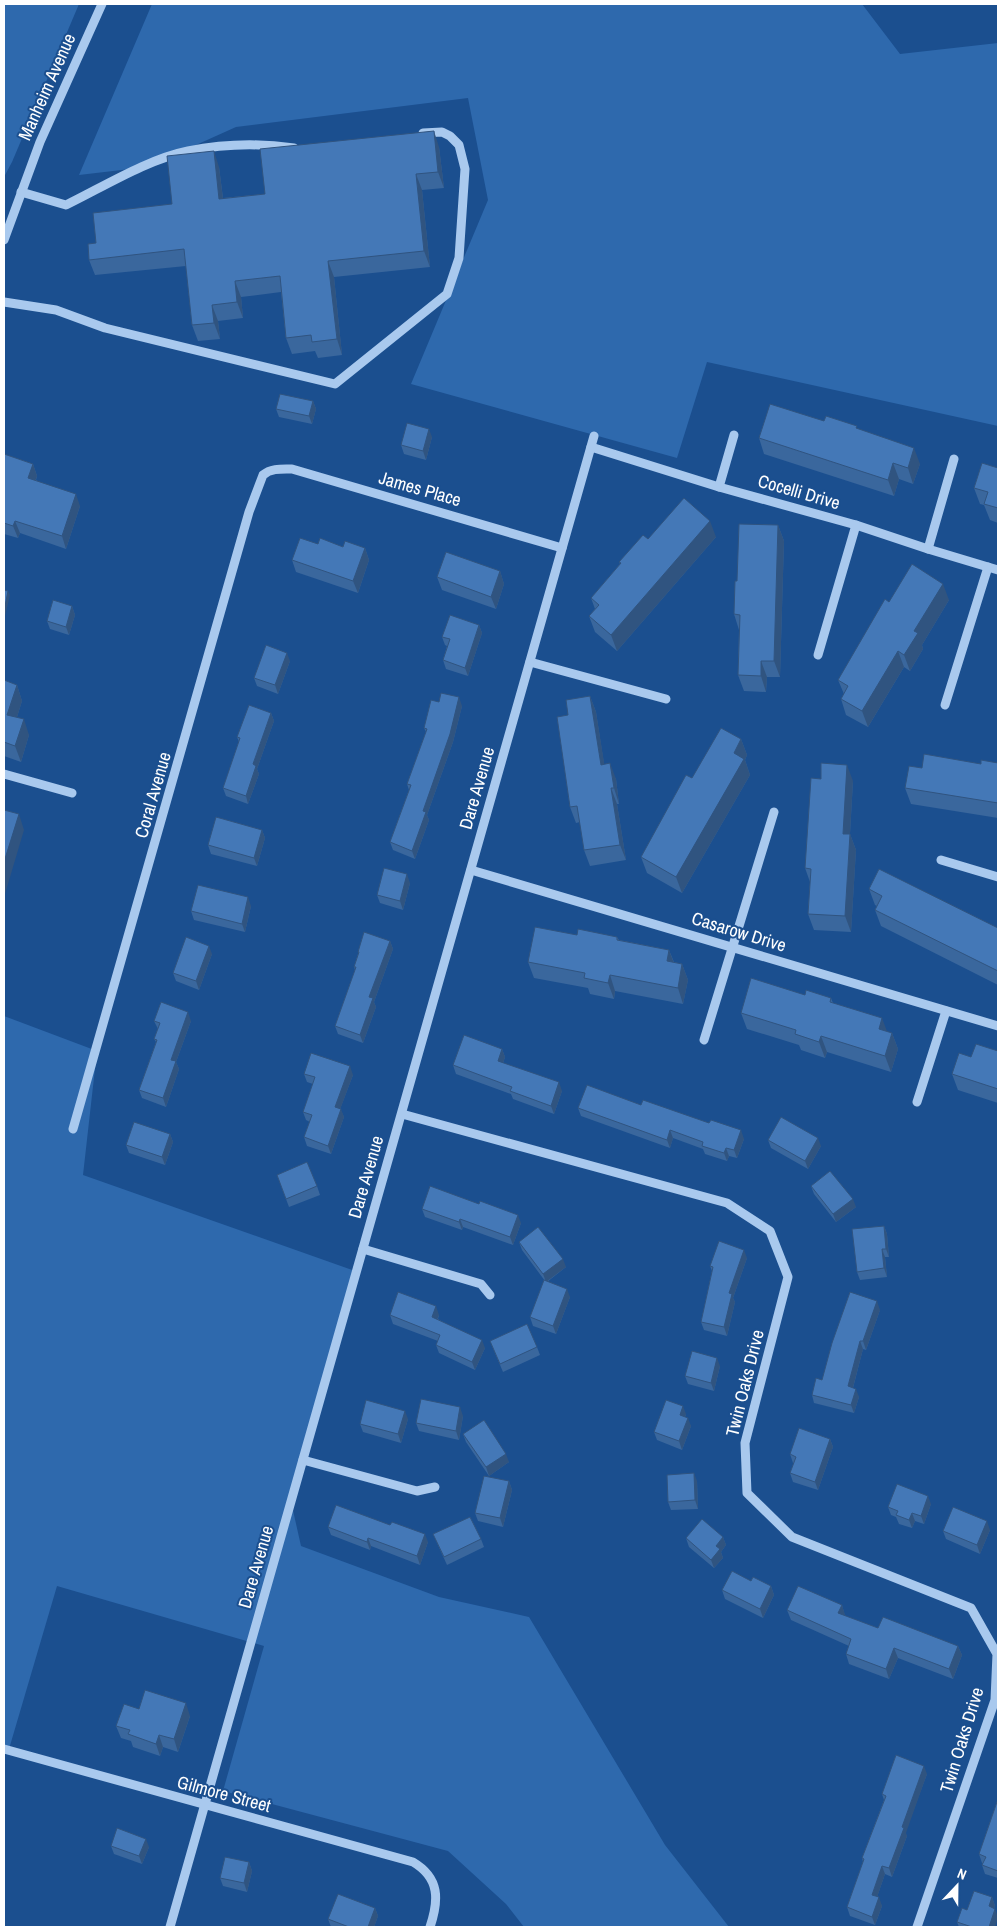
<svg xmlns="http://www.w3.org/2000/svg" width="1002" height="1931" viewBox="0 0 1002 1931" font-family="'Archivo Narrow',sans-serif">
<rect width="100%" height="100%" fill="#1b4f8f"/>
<g fill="#2e69ad">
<polygon points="4,4 79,4 12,162 4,177"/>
<polygon points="152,4 862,4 900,54 998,43 998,426 707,362 677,458 411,384 488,200 468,98 236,127 147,167 79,175"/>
<polygon points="4,1016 97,1051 83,1175 355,1271 290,1497 301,1546 439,1597 529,1617 665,1845 729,1927 524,1927 506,1904 448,1851 223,1791 264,1646 57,1586 9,1749 4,1748"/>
</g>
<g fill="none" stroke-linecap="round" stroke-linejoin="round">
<g stroke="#a9c9ee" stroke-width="9">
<path d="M21 192 66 205C103 187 148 159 188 151 223 144 259 143 294 148"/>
<polyline points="4,240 40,142 102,4"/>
<polyline points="4,302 56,310 105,328 335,384 447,294 459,258 465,169 459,145 450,136 442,132 423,133"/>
<polyline points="591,447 719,487 856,525 928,549 998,570"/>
<polyline points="719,487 734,435"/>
<polyline points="928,549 954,459"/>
<polyline points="818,655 856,525"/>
<polyline points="530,662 666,699"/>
<polyline points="945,705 988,567"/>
<polyline points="4,774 72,793"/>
<polyline points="941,860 998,877"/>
<polyline points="471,870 998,1026"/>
<polyline points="704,1040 774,812"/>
<polyline points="917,1102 946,1011"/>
<polyline points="402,1114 727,1203 770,1231 788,1277 745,1443 747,1493 792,1537 971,1608 997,1654 995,1700 917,1927"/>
<path d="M73 1129 249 512 263 475C271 468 282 469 292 469L562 548"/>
<polyline points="363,1249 481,1284 490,1295"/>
<polyline points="303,1460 417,1491 435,1487"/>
<path d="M4 1749 413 1862C440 1878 439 1900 430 1927"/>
<polyline points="170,1927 594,436"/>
</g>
</g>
<g fill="#3a679d">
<polygon points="439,147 444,188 422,190 430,267 334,277 342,355 318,358 315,351 292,354 286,338 281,292 241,297 243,318 218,321 220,339 198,341 192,325 186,266 95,275 89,260 96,243 172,204 219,167 223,198 265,194"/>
<polygon points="313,401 316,409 312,424 279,417 276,409"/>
<polygon points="824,421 858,429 920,464 913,484 899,479 894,496 764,454 759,438"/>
<polygon points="432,437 426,460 404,454 401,445"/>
<polygon points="4,454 33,464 37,476 36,480 80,506 66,549 20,533 18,538 4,534"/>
<polygon points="998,468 998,523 990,520 984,505 980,504 974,488"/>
<polygon points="778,525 784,541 780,677 767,677 766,692 744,691 738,675 739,630 734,614 737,581"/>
<polygon points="716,537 617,651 595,632 589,616 595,609 591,598 620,564 619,562 648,539"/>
<polygon points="318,544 365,548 369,560 358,593 296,572 292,560"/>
<polygon points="500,571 504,584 496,609 442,590 437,577"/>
<polygon points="949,600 922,645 923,649 910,671 904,667 868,727 846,715 841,699 844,694 838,680 889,602"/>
<polygon points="72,606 75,615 69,635 50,629 47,621"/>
<polygon points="479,625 482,633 468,676 446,669 443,660 447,646 445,645 442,637"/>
<polygon points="290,661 278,694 257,686 254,678"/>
<polygon points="4,680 17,685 22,701 17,717 29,735 21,762 4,756"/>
<polygon points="590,696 596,712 604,764 616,779 619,804 617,804 626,860 590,866 584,850 580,822 576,823 570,807 568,715"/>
<polygon points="439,702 462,706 453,742 427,815 429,820 415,859 393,850 390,842 409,790 407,784 426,732 424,728"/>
<polygon points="271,713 274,721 257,769 259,774 248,804 226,796 223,788 239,742 237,737"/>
<polygon points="741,739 747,755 745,760 750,775 682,893 647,873 641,857 692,778"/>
<polygon points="998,763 998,818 911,804 905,788 922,768"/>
<polygon points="853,781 850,834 856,850 851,932 814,930 808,914 810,882 805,868"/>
<polygon points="262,830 265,838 257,866 211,854 208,845"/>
<polygon points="410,883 403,910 380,903 377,895"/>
<polygon points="869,889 998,928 998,985 881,926 875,910 877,906 875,905"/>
<polygon points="251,906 245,932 194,920 191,911"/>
<polygon points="577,935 617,937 619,940 669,950 674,962 682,964 688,980 683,1004 615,991 614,999 590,994 588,988 534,978 528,962"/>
<polygon points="390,941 393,949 374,1002 376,1007 363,1043 338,1034 335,1026 355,970 354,967 358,954 358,952"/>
<polygon points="212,954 199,990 176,981 173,973"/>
<polygon points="805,995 831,998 833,1003 887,1032 892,1033 898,1049 891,1072 827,1052 825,1058 801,1050 799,1045 747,1029 741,1013"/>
<polygon points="154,1021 191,1021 176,1062 179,1069 166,1107 142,1098 139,1090 156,1042 154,1039 158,1029"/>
<polygon points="502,1049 505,1057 503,1063 562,1091 554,1114 513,1099 511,1094 456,1074 453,1065"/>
<polygon points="998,1051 998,1103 958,1090 952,1074 971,1057"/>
<polygon points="304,1074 353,1075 340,1109 344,1117 331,1154 307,1146 304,1137 310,1122 306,1120 303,1112 313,1084 307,1082"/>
<polygon points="641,1105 744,1139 737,1158 729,1156 727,1161 705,1154 703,1149 673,1138 670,1148 581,1116 578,1108"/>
<polygon points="170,1134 173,1142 165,1165 129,1153 126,1145"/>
<polygon points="768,1140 821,1146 808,1169 771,1148"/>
<polygon points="280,1183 317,1186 320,1195 289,1207"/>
<polygon points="811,1186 856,1207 836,1222 814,1194"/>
<polygon points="422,1209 521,1223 513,1245 463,1227 462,1230 425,1217"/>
<polygon points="884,1226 887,1234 889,1257 885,1257 887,1277 860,1280 857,1272"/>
<polygon points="519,1242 566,1267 547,1282 570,1297 556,1334 533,1326 530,1317 545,1281 522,1250"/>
<polygon points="747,1258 733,1298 735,1302 727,1336 704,1330 701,1322 712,1271 710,1266"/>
<polygon points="880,1310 866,1350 863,1349 853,1388 859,1397 854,1413 814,1403 812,1395 822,1380"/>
<polygon points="390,1315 439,1315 438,1319 485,1348 475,1370 439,1353 436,1345 438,1341 393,1324"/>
<polygon points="490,1341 537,1347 540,1355 503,1372"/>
<polygon points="720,1366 714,1391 688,1384 685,1376"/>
<polygon points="686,1414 685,1417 691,1426 682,1450 657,1440 654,1432"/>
<polygon points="463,1416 459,1440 419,1431 416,1423"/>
<polygon points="408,1419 401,1443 363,1432 360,1424"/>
<polygon points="463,1434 509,1462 489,1476 466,1442"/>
<polygon points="830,1439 833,1447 818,1490 793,1482 790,1473 794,1463 793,1463 790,1454"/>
<polygon points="509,1481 512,1490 503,1527 478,1521 475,1513"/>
<polygon points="697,1481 698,1509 671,1510 668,1502"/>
<polygon points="931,1504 924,1524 915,1521 912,1528 899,1524 896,1517 891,1515 888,1507"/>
<polygon points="328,1527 428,1542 420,1565 371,1546 370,1550 331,1535"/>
<polygon points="990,1530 980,1554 946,1539 943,1531"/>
<polygon points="433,1534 481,1539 484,1547 447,1565"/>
<polygon points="723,1537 726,1545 721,1552 723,1558 714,1568 689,1547 686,1538"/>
<polygon points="751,1581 771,1586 774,1595 763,1618 725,1599 722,1590"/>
<polygon points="842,1605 845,1616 878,1628 958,1646 962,1655 953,1679 898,1658 889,1679 849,1664 846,1654 849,1646 791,1620 787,1610"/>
<polygon points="139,1709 190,1716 178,1752 163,1747 160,1756 133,1747 131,1741 121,1738 116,1726"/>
<polygon points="927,1774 905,1833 907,1836 892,1877 885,1874 877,1897 882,1906 875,1925 850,1916 847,1907 863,1862 862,1858 884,1800 882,1794"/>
<polygon points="998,1799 998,1878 985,1874 982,1865 983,1863 982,1863 979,1854"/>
<polygon points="111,1846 149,1847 142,1864 114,1854"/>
<polygon points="249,1862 252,1871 247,1892 223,1886 220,1878"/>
<polygon points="992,1897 995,1906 994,1908 995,1927 959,1927 957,1922 967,1910"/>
<polygon points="375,1908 378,1916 374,1927 331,1927 328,1919"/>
</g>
<g fill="#305480">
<polygon points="434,131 439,147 444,188 438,172"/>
<polygon points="214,151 219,167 225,215 219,199"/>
<polygon points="416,174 422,190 430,267 424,251"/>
<polygon points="328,261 334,277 342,355 337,339"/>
<polygon points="235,281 241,297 243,318 237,302"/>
<polygon points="212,305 218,321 220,339 214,323"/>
<polygon points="313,401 316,409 312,424 309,416"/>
<polygon points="429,429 432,437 426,460 423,451"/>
<polygon points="914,448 920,464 913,484 908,468"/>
<polygon points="893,463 899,479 894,496 888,480"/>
<polygon points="33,464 37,476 32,490 28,478"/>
<polygon points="76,494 80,506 66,549 62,536"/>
<polygon points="15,521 20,533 18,538 13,526"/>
<polygon points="710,521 716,537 617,651 611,635"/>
<polygon points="778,525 784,541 780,677 774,661"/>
<polygon points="365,548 369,560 358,593 353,581"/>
<polygon points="500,571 504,584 496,609 491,597"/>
<polygon points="943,584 949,600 922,645 923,649 910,671 904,655 914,631"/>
<polygon points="8,591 10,595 5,616 4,611"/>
<polygon points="72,606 75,615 69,635 66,627"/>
<polygon points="479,625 482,633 468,676 465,668"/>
<polygon points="898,651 904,667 868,727 862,711"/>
<polygon points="287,653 290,661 278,694 275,685"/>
<polygon points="761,661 767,677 766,692 761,676"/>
<polygon points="17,685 22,701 13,730 7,715"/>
<polygon points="590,696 596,712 607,781 601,765"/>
<polygon points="459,697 462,706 453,742 427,815 429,820 415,859 412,851 423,811"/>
<polygon points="271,713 274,721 257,769 259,774 248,804 246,796 253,764"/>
<polygon points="24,719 29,735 21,762 15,746"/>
<polygon points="741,739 747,755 745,760 750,775 682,893 676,877 734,753"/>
<polygon points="610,763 616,779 619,804 614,788"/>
<polygon points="847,765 853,781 849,850 843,834"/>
<polygon points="611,788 617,804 626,860 620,845"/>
<polygon points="19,814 24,830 5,894 4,892 4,862"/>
<polygon points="262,830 265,838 257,866 254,858"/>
<polygon points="850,834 856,850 851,932 845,916"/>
<polygon points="407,874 410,883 403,910 400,901"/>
<polygon points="248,897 251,906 245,932 242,924"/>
<polygon points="390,941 393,949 374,1002 376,1007 363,1043 360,1035 369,997"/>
<polygon points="209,946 212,954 199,990 196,981"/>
<polygon points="669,950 675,966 667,961"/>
<polygon points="682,964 688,980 683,1004 678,988"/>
<polygon points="610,975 615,991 614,999 608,983"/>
<polygon points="188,1012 191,1021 176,1062 179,1069 166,1107 163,1098 171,1060"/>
<polygon points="882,1018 888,1034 879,1029"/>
<polygon points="892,1033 898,1049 891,1072 885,1056"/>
<polygon points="821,1036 827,1052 825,1058 819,1042"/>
<polygon points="502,1049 505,1057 501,1069 498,1061"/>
<polygon points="350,1066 353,1075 338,1115 335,1107"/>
<polygon points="559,1082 562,1091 554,1114 551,1106"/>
<polygon points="341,1109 344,1117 331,1154 328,1146"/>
<polygon points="670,1130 673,1138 670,1148 667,1140"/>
<polygon points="741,1130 744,1139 737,1158 734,1150"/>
<polygon points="170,1134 173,1142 165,1165 162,1157"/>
<polygon points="818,1138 821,1146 808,1169 805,1161"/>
<polygon points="726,1148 729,1156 727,1161 724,1153"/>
<polygon points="853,1199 856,1207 836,1222 833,1214"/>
<polygon points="518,1215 521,1223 513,1245 510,1237"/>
<polygon points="460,1219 463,1227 462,1230 459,1222"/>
<polygon points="884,1226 887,1234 889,1257 886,1249"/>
<polygon points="882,1249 885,1257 887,1277 884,1268"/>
<polygon points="744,1250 747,1258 733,1298 735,1302 727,1336 724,1327 729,1293"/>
<polygon points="563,1259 566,1267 546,1282 543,1274"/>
<polygon points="567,1289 570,1297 556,1334 553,1326"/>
<polygon points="877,1301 880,1310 866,1350 863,1341"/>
<polygon points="436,1306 439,1315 435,1325 432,1317"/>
<polygon points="482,1340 485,1348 475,1370 472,1362"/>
<polygon points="860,1341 863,1349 851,1395 848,1386"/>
<polygon points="717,1358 720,1366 714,1391 711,1383"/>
<polygon points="856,1389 859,1397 854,1413 851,1405"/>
<polygon points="683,1406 686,1414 683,1423 680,1415"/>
<polygon points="460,1407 463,1416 459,1440 456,1431"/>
<polygon points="405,1411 408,1419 401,1443 398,1434"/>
<polygon points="688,1418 691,1426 682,1450 679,1441"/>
<polygon points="830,1439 833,1447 818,1490 815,1482"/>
<polygon points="506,1454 509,1462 489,1476 486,1467"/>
<polygon points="694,1473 697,1481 698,1509 695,1500"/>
<polygon points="509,1481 512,1490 503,1527 500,1518"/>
<polygon points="928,1496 931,1504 924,1524 921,1516"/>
<polygon points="912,1513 915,1521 912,1528 909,1520"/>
<polygon points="987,1521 990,1530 980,1554 977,1545"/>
<polygon points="425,1534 428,1542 420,1565 417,1556"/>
<polygon points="723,1537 726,1545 721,1552 723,1558 714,1568 711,1560 716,1546"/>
<polygon points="368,1538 371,1546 370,1550 367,1542"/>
<polygon points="771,1586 774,1595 763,1618 760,1609"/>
<polygon points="842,1605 845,1615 842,1623 838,1613"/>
<polygon points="958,1646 962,1655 953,1679 949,1669"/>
<polygon points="894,1648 898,1658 889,1679 886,1669"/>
<polygon points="186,1703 190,1716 178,1752 174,1739"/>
<polygon points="159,1735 163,1747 160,1756 156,1744"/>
<polygon points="924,1766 927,1774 906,1833 907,1836 892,1877 889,1868 902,1827"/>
<polygon points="146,1839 149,1847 142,1864 139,1856"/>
<polygon points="249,1862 252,1871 247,1892 244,1883"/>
<polygon points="882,1866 885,1874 875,1903 872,1895"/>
<polygon points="879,1897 882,1906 875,1925 872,1917"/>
<polygon points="992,1897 995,1906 992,1914 989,1906"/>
<polygon points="375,1908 378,1916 374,1927 368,1927"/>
<polygon points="995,1909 998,1917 995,1927 989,1927"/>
</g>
<g fill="#4478b7" stroke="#305480">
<polygon points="434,131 438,172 416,174 424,251 328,261 337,339 312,342 311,335 286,338 280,276 235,281 237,302 212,305 214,323 192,325 184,249 89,260 88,244 96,243 93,213 172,204 167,156 214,151 219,199 265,194 260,149"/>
<polygon points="280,394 313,401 309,416 276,409"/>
<polygon points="770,404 824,421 826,416 857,426 856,428 914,448 908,468 893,463 888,480 759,438"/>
<polygon points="407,423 429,429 423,451 401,445"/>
<polygon points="4,454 33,464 28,478 76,494 62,536 15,521 13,526 4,523"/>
<polygon points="982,463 998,468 998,508 984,504 988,492 974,488"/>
<polygon points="684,498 710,521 611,635 589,616 599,605 591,598 621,563 619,562 643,535 648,539"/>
<polygon points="739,524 778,525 774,661 761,661 761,676 738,675 740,615 734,614 735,581 737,581"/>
<polygon points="300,538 318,544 320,538 343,547 345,541 365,548 353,581 292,560"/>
<polygon points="446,552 500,571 491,597 437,577"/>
<polygon points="912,564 943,584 914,631 918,633 904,655 898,651 862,711 841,699 848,686 838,680 885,599 889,602"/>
<polygon points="4,590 8,591 4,611"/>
<polygon points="53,600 72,606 66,627 47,621"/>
<polygon points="450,615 479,625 465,668 443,660 450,639 442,637"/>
<polygon points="266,645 287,653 275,685 254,678"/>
<polygon points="4,680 17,685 7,715 24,719 15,746 4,742"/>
<polygon points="441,693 459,697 450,734 423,811 426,812 412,851 390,842 411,785 407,784 427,729 424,728 431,700 439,702"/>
<polygon points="590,696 601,765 610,763 614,788 611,788 620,845 584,850 577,806 570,807 557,717 568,715 566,700"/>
<polygon points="249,705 271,713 253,764 256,766 246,796 223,788 240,738 237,737"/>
<polygon points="721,728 741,739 734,753 744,759 676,877 641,857 686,775 692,778"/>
<polygon points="924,754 981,764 981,760 998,763 998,803 905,788 909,766 922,768"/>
<polygon points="821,763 847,765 843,834 850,834 845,916 808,914 811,869 805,868 811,778 821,779"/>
<polygon points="4,810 19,814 4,862"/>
<polygon points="216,817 262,830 254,858 208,845"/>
<polygon points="384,868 407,874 400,901 377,895"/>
<polygon points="879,869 998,928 998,971 875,910 882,896 869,889"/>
<polygon points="198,885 248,897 242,924 191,911"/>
<polygon points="535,927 577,935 578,929 617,937 617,940 669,950 667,961 682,964 678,988 610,975 608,983 584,978 585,973 528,962"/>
<polygon points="364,932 390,941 369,997 373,998 360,1035 335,1026 356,967 354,967 359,952 358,952"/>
<polygon points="186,937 209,946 196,981 173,973"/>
<polygon points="751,978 805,995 806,990 831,998 830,1002 882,1018 879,1029 892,1033 885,1056 821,1036 819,1042 795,1034 796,1030 741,1013"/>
<polygon points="161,1002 188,1012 171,1060 176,1061 163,1098 139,1090 157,1040 154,1039 160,1023 154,1021"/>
<polygon points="464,1035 502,1049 498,1061 559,1082 551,1106 510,1091 512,1087 453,1065"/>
<polygon points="976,1044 998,1051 998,1089 952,1074 959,1053 971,1057"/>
<polygon points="311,1053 350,1066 335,1107 341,1109 328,1146 304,1137 312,1115 303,1112 315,1077 304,1074"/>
<polygon points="587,1085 641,1105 643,1100 709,1123 711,1120 741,1130 734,1150 726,1148 724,1153 702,1146 703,1142 670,1130 667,1140 578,1108"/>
<polygon points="781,1117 818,1138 805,1161 768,1140"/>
<polygon points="134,1122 170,1134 162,1157 126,1145"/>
<polygon points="307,1162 317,1186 286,1199 277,1175"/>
<polygon points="830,1171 853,1199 833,1214 811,1186"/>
<polygon points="430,1186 479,1204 480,1201 518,1215 510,1237 460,1219 459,1222 422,1209"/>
<polygon points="884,1226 886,1249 882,1249 884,1268 857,1272 852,1229"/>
<polygon points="538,1227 563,1259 543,1274 519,1242"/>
<polygon points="719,1241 744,1250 729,1293 732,1294 724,1327 701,1322 713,1267 710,1266"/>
<polygon points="544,1280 567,1289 553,1326 530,1317"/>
<polygon points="398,1292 436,1306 432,1317 482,1340 472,1362 436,1345 440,1335 390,1315"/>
<polygon points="850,1292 877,1301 863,1341 860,1341 848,1386 856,1389 851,1405 812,1395 816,1378 822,1380 832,1343"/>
<polygon points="527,1324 537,1347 500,1364 490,1341"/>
<polygon points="692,1351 717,1358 711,1383 685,1376"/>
<polygon points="421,1399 460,1407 456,1431 416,1423"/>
<polygon points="366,1400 405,1411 398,1434 360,1424"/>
<polygon points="666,1400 683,1406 680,1415 688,1418 679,1441 654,1432"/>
<polygon points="484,1420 506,1454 486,1467 463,1434"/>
<polygon points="799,1428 830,1439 815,1482 790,1473 796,1457 790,1454"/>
<polygon points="694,1473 695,1500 668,1502 667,1475"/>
<polygon points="484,1476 509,1481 500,1518 475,1513"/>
<polygon points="897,1484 928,1496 921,1516 912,1513 909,1520 896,1515 898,1511 888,1507"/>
<polygon points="336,1505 390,1525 392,1522 425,1534 417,1556 368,1538 367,1542 328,1527"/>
<polygon points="953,1507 987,1521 977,1545 943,1531"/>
<polygon points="470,1517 481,1539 444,1557 433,1534"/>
<polygon points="702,1519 723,1537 716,1546 720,1549 711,1560 686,1538"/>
<polygon points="732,1571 751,1581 753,1577 771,1586 760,1609 722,1590"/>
<polygon points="798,1586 842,1605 838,1613 878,1628 883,1617 958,1646 949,1669 894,1648 886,1669 846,1654 851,1639 787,1610"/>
<polygon points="145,1690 186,1703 174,1739 159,1735 156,1744 128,1734 130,1730 116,1726 124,1704 139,1709"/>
<polygon points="896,1755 924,1766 902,1827 904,1828 889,1868 882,1866 872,1895 879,1897 872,1917 847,1907 864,1859 862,1858 886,1796 882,1794"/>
<polygon points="998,1799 998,1871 982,1865 986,1857 979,1854"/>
<polygon points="117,1828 146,1839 139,1856 111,1846"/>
<polygon points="225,1857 249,1862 244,1883 220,1878"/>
<polygon points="974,1891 992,1897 989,1906 995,1909 989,1927 972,1927 957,1922 962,1908 967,1910"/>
<polygon points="338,1894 375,1908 368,1927 349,1927 328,1919"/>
</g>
<g text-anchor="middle" stroke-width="4" stroke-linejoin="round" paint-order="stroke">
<g font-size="18" fill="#fff" stroke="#1b4f8f">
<text transform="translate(47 87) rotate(-66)" y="6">Manheim Avenue</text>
<text transform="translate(420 489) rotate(16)" y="6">James Place</text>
<text transform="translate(799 492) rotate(16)" y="6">Cocelli Drive</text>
<text transform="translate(477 788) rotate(-74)" y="6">Dare Avenue</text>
<text transform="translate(153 795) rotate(-74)" y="6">Coral Avenue</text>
<text transform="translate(739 932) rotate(17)" y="6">Casarow Drive</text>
<text transform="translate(366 1177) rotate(-74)" y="6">Dare Avenue</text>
<text transform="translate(745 1383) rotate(-76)" y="6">Twin Oaks Drive</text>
<text transform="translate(256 1567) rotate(-74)" y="6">Dare Avenue</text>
<text transform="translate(962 1740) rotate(-73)" y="6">Twin Oaks Drive</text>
<text transform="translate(224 1794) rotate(15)" y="6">Gilmore Street</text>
</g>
</g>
<rect width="1002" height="1931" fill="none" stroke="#ffffff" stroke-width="10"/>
<g transform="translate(957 1886) rotate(22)" stroke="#1b4f8f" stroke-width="4" paint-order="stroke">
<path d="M0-4L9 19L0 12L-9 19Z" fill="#ffffff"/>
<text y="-8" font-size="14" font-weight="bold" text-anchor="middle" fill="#ffffff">N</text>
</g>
</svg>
